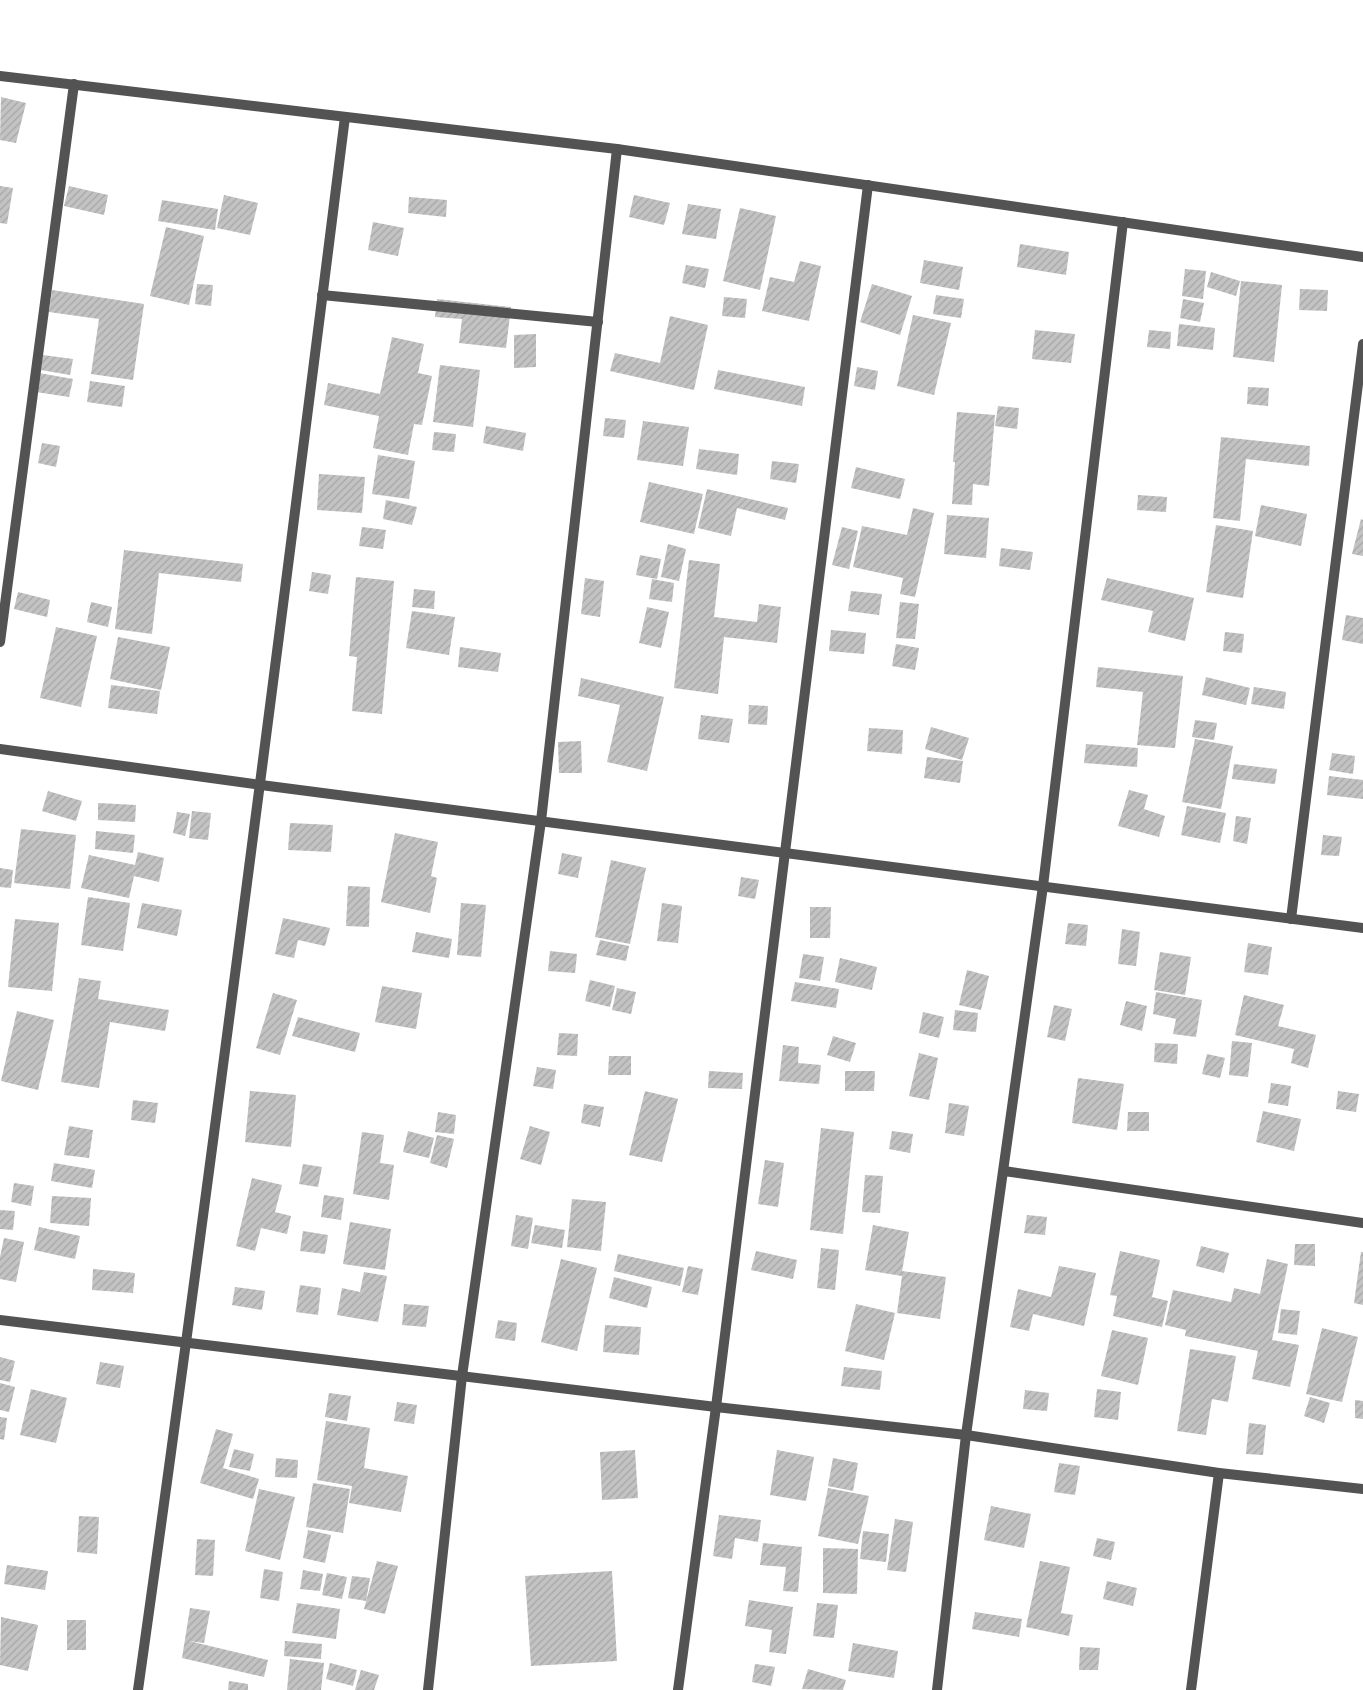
<svg xmlns="http://www.w3.org/2000/svg" width="1363" height="1690" viewBox="0 0 1363 1690" font-family="Karla,sans-serif">
<defs>
<pattern id="building-hatch" width="6" height="6" patternUnits="userSpaceOnUse" patternTransform="scale(1.25)"><rect width="6" height="6" fill="#c3c3c3"/><path d="M-1 1l2-2M0 6l6-6M5 7l2-2" fill="none" stroke="#a6a6a6"/></pattern>
</defs>
<rect width="100%" height="100%" fill="#fff"/>
<g fill="url(#building-hatch)">
<polygon points="1,97 26,103 16,143 0,140"/>
<polygon points="0,186 13,188 7,224 0,223"/>
<polygon points="69,186 108,195 104,215 64,206"/>
<polygon points="224,195 258,203 250,235 217,228"/>
<polygon points="634,195 670,203 664,225 629,217"/>
<polygon points="409,197 447,200 446,217 408,213"/>
<polygon points="162,200 218,209 215,230 158,221"/>
<polygon points="688,204 721,209 716,239 682,234"/>
<polygon points="740,208 776,216 760,290 723,281"/>
<polygon points="373,222 404,228 398,256 368,250"/>
<polygon points="166,227 204,236 189,305 150,296"/>
<polygon points="1020,244 1069,252 1066,275 1017,267"/>
<polygon points="924,260 963,267 959,290 920,283"/>
<polygon points="800,261 821,266 809,321 762,311 770,277 794,282"/>
<polygon points="686,265 709,269 705,288 682,283"/>
<polygon points="1185,269 1206,271 1203,299 1182,296"/>
<polygon points="1211,272 1240,281 1236,296 1207,287"/>
<polygon points="1241,281 1282,285 1274,362 1233,357"/>
<polygon points="197,284 213,285 211,306 195,304"/>
<polygon points="872,284 912,296 900,335 860,322"/>
<polygon points="1300,289 1328,290 1327,311 1299,310"/>
<polygon points="52,290 144,304 133,380 91,374 99,319 49,312"/>
<polygon points="936,295 964,299 961,318 933,314"/>
<polygon points="724,297 747,299 745,318 722,316"/>
<polygon points="437,299 511,307 506,348 459,343 462,319 435,317"/>
<polygon points="1183,299 1204,303 1200,322 1180,318"/>
<polygon points="913,315 951,323 934,395 897,386"/>
<polygon points="670,316 708,325 694,390 610,371 615,353 660,363"/>
<polygon points="1179,324 1215,328 1213,350 1177,346"/>
<polygon points="1035,330 1075,334 1071,363 1032,359"/>
<polygon points="1149,330 1171,332 1170,349 1147,347"/>
<polygon points="536,334 536,367 514,368 514,335"/>
<polygon points="392,337 424,344 418,373 432,376 422,425 414,424 408,455 373,448 379,416 324,405 328,383 380,394"/>
<polygon points="43,355 73,359 70,375 41,370"/>
<polygon points="440,365 480,370 473,427 433,422"/>
<polygon points="857,367 878,371 875,390 854,386"/>
<polygon points="718,370 805,387 802,406 714,389"/>
<polygon points="39,373 73,379 69,397 36,392"/>
<polygon points="90,381 125,386 122,407 87,402"/>
<polygon points="1248,387 1269,388 1268,406 1247,404"/>
<polygon points="998,406 1019,408 1017,429 995,426"/>
<polygon points="957,412 995,415 989,486 973,484 972,505 952,504 955,462 953,462"/>
<polygon points="605,418 626,420 624,438 603,436"/>
<polygon points="643,421 689,427 683,466 637,460"/>
<polygon points="486,426 526,433 523,451 483,443"/>
<polygon points="434,432 456,434 454,452 432,450"/>
<polygon points="1221,437 1310,446 1309,466 1246,459 1240,521 1213,518"/>
<polygon points="42,443 60,446 56,467 38,463"/>
<polygon points="699,449 739,454 737,475 696,469"/>
<polygon points="378,455 415,461 409,499 372,494"/>
<polygon points="772,461 799,464 796,483 770,479"/>
<polygon points="856,467 905,479 900,499 851,488"/>
<polygon points="319,474 365,477 362,513 317,510"/>
<polygon points="649,482 703,494 694,534 640,522"/>
<polygon points="707,489 788,508 785,520 737,508 731,536 698,528"/>
<polygon points="1138,495 1167,497 1166,512 1137,510"/>
<polygon points="386,500 417,507 412,525 383,519"/>
<polygon points="1261,505 1307,514 1301,546 1255,536"/>
<polygon points="913,508 934,513 915,597 900,594 903,578 853,567 862,526 907,535"/>
<polygon points="947,515 989,518 986,558 944,554"/>
<polygon points="1361,519 1363,520 1363,556 1352,554"/>
<polygon points="1216,525 1253,531 1243,598 1206,592"/>
<polygon points="362,527 386,530 383,549 359,546"/>
<polygon points="842,527 858,531 849,569 832,565"/>
<polygon points="668,544 686,549 679,581 661,577"/>
<polygon points="1001,548 1033,552 1030,570 999,566"/>
<polygon points="124,550 243,564 241,582 159,573 152,634 115,629"/>
<polygon points="640,555 661,559 657,579 636,575"/>
<polygon points="689,560 720,564 714,617 757,622 759,604 781,607 777,643 724,637 718,694 674,688"/>
<polygon points="312,572 331,575 328,594 309,591"/>
<polygon points="356,577 394,581 382,714 352,711 357,657 349,656"/>
<polygon points="585,578 604,581 600,617 581,614"/>
<polygon points="1107,578 1194,598 1185,641 1148,632 1153,611 1101,600"/>
<polygon points="652,579 674,583 672,602 649,599"/>
<polygon points="414,589 435,591 434,609 412,607"/>
<polygon points="851,591 882,594 879,615 848,611"/>
<polygon points="18,592 50,600 47,617 14,609"/>
<polygon points="91,602 112,607 108,627 87,622"/>
<polygon points="900,602 919,604 915,639 896,638"/>
<polygon points="647,607 669,612 661,648 639,643"/>
<polygon points="412,611 455,617 449,655 406,648"/>
<polygon points="1346,615 1363,618 1363,644 1342,640"/>
<polygon points="56,627 97,636 81,707 40,698"/>
<polygon points="831,630 866,633 864,654 829,651"/>
<polygon points="1225,632 1244,634 1242,653 1223,651"/>
<polygon points="118,637 170,647 161,690 110,679"/>
<polygon points="896,644 919,648 915,670 892,666"/>
<polygon points="460,647 501,653 498,672 458,667"/>
<polygon points="1098,667 1183,676 1175,748 1137,745 1143,692 1096,687"/>
<polygon points="1206,677 1250,688 1246,705 1202,695"/>
<polygon points="581,678 664,697 647,771 607,762 620,705 578,696"/>
<polygon points="111,685 160,691 157,714 108,708"/>
<polygon points="1254,687 1286,692 1284,709 1251,704"/>
<polygon points="749,705 768,706 767,725 748,724"/>
<polygon points="701,715 733,719 729,743 698,739"/>
<polygon points="1195,720 1217,723 1214,740 1192,737"/>
<polygon points="931,727 969,738 962,760 925,749"/>
<polygon points="869,728 903,730 902,754 867,751"/>
<polygon points="1195,739 1233,746 1221,809 1182,802"/>
<polygon points="581,741 582,773 559,773 558,742"/>
<polygon points="1086,744 1138,748 1137,767 1084,763"/>
<polygon points="1332,753 1355,756 1353,774 1329,770"/>
<polygon points="927,757 963,761 960,783 924,778"/>
<polygon points="1234,764 1277,769 1275,784 1232,779"/>
<polygon points="1329,776 1363,780 1363,799 1327,795"/>
<polygon points="1129,790 1148,795 1144,809 1165,816 1159,837 1118,826"/>
<polygon points="48,791 82,801 76,821 42,811"/>
<polygon points="98,803 136,805 135,822 98,820"/>
<polygon points="1187,806 1226,813 1220,843 1181,835"/>
<polygon points="192,811 211,813 208,840 189,838"/>
<polygon points="177,812 190,814 185,836 173,833"/>
<polygon points="1236,816 1251,818 1247,844 1233,841"/>
<polygon points="290,823 333,825 331,852 288,850"/>
<polygon points="21,829 76,835 70,889 14,883"/>
<polygon points="96,831 135,835 133,853 95,849"/>
<polygon points="395,833 438,842 431,876 437,878 430,913 381,902"/>
<polygon points="1323,835 1342,837 1339,856 1321,855"/>
<polygon points="138,852 164,858 159,882 134,876 129,898 81,888 89,855 135,865"/>
<polygon points="562,853 582,857 578,878 558,874"/>
<polygon points="611,860 646,868 630,944 595,937"/>
<polygon points="0,868 13,870 11,888 0,887"/>
<polygon points="741,877 759,880 755,899 738,896"/>
<polygon points="348,886 370,887 369,927 346,926"/>
<polygon points="88,897 130,903 123,951 81,945"/>
<polygon points="142,903 182,910 177,936 137,928"/>
<polygon points="461,903 486,905 481,957 457,955"/>
<polygon points="662,903 682,906 678,943 657,941"/>
<polygon points="810,907 831,907 830,938 810,938"/>
<polygon points="283,918 330,928 325,946 298,940 294,958 275,954"/>
<polygon points="15,919 59,923 52,991 8,987"/>
<polygon points="1068,923 1088,925 1086,946 1065,944"/>
<polygon points="1122,929 1140,932 1136,966 1118,964"/>
<polygon points="416,932 452,939 449,958 412,952"/>
<polygon points="600,940 629,946 626,961 596,955"/>
<polygon points="1248,943 1272,947 1268,975 1244,972"/>
<polygon points="550,951 577,954 575,973 548,971"/>
<polygon points="1160,952 1191,957 1185,995 1154,990"/>
<polygon points="803,954 824,957 820,981 799,978"/>
<polygon points="840,958 877,967 872,990 835,982"/>
<polygon points="967,970 989,976 981,1010 959,1005"/>
<polygon points="79,978 101,981 98,999 169,1010 165,1031 110,1022 99,1088 61,1082"/>
<polygon points="590,980 615,986 610,1007 585,1001"/>
<polygon points="795,982 839,989 836,1008 791,1001"/>
<polygon points="382,986 422,993 416,1029 375,1022"/>
<polygon points="617,988 636,992 631,1014 612,1010"/>
<polygon points="1156,992 1202,1000 1196,1037 1173,1034 1176,1019 1153,1014"/>
<polygon points="273,993 297,1000 280,1055 256,1048"/>
<polygon points="1244,995 1284,1005 1278,1026 1316,1035 1308,1068 1291,1063 1294,1049 1235,1035"/>
<polygon points="1126,1001 1147,1006 1142,1031 1120,1025"/>
<polygon points="1054,1005 1072,1009 1065,1041 1047,1037"/>
<polygon points="955,1010 978,1013 976,1032 953,1030"/>
<polygon points="17,1011 54,1020 38,1090 1,1081"/>
<polygon points="923,1012 944,1017 939,1038 919,1033"/>
<polygon points="298,1017 360,1033 355,1052 292,1036"/>
<polygon points="559,1033 578,1034 577,1056 557,1055"/>
<polygon points="833,1036 856,1043 850,1062 827,1055"/>
<polygon points="1232,1041 1252,1043 1248,1077 1229,1075"/>
<polygon points="1155,1043 1178,1044 1177,1064 1154,1062"/>
<polygon points="783,1045 799,1047 798,1063 821,1065 819,1084 779,1081"/>
<polygon points="919,1053 938,1058 929,1100 909,1096"/>
<polygon points="1207,1054 1225,1058 1220,1078 1202,1074"/>
<polygon points="609,1056 631,1056 631,1075 608,1075"/>
<polygon points="537,1067 556,1070 553,1089 533,1086"/>
<polygon points="709,1071 743,1073 742,1089 708,1088"/>
<polygon points="845,1071 875,1071 874,1091 845,1091"/>
<polygon points="1078,1078 1124,1084 1117,1130 1072,1123"/>
<polygon points="1271,1083 1291,1086 1288,1106 1268,1103"/>
<polygon points="250,1091 296,1095 291,1147 245,1142"/>
<polygon points="645,1091 678,1099 662,1162 629,1155"/>
<polygon points="1338,1091 1359,1094 1356,1112 1336,1109"/>
<polygon points="133,1100 158,1103 155,1123 131,1120"/>
<polygon points="949,1103 969,1106 964,1136 945,1133"/>
<polygon points="584,1104 604,1107 600,1127 581,1123"/>
<polygon points="1263,1111 1301,1119 1294,1151 1256,1142"/>
<polygon points="438,1112 456,1115 454,1134 435,1132"/>
<polygon points="1128,1112 1149,1112 1149,1131 1127,1131"/>
<polygon points="69,1126 93,1130 89,1158 64,1155"/>
<polygon points="530,1126 550,1132 541,1165 520,1159"/>
<polygon points="821,1128 854,1132 843,1234 810,1230"/>
<polygon points="408,1131 434,1138 429,1158 403,1152"/>
<polygon points="892,1131 913,1134 910,1153 889,1149"/>
<polygon points="362,1132 384,1135 380,1163 394,1165 389,1200 353,1194"/>
<polygon points="437,1135 454,1139 447,1168 430,1163"/>
<polygon points="765,1160 784,1163 778,1207 758,1204"/>
<polygon points="54,1163 95,1170 92,1188 51,1181"/>
<polygon points="303,1164 322,1167 318,1187 299,1184"/>
<polygon points="865,1175 883,1176 880,1213 862,1212"/>
<polygon points="252,1178 282,1185 275,1212 291,1216 287,1234 261,1228 255,1251 236,1246"/>
<polygon points="14,1183 34,1186 31,1206 11,1202"/>
<polygon points="324,1195 344,1198 341,1220 321,1217"/>
<polygon points="52,1196 91,1198 89,1226 50,1223"/>
<polygon points="572,1199 606,1202 601,1251 567,1247"/>
<polygon points="0,1210 15,1211 13,1230 0,1229"/>
<polygon points="516,1215 533,1218 528,1249 511,1246"/>
<polygon points="1027,1215 1047,1217 1045,1235 1024,1233"/>
<polygon points="350,1222 391,1229 385,1270 343,1264"/>
<polygon points="535,1225 565,1230 562,1248 531,1243"/>
<polygon points="873,1225 909,1232 902,1271 946,1277 940,1319 897,1313 902,1276 865,1270"/>
<polygon points="39,1227 80,1236 75,1259 34,1250"/>
<polygon points="303,1231 328,1235 325,1254 300,1251"/>
<polygon points="4,1238 24,1242 16,1282 0,1279 0,1257"/>
<polygon points="1295,1244 1315,1244 1315,1266 1294,1265"/>
<polygon points="1201,1246 1229,1253 1224,1273 1196,1266"/>
<polygon points="821,1248 839,1250 835,1290 817,1288"/>
<polygon points="756,1251 797,1260 793,1279 751,1270"/>
<polygon points="1120,1251 1160,1260 1152,1297 1168,1301 1162,1327 1113,1316 1117,1296 1110,1295"/>
<polygon points="1361,1252 1363,1252 1363,1305 1354,1303"/>
<polygon points="618,1254 684,1268 680,1286 614,1271"/>
<polygon points="561,1259 597,1268 577,1351 541,1342"/>
<polygon points="1267,1259 1288,1264 1272,1340 1299,1345 1290,1387 1252,1379 1258,1351 1185,1336 1186,1330 1165,1325 1173,1290 1231,1302 1234,1288 1260,1294"/>
<polygon points="688,1266 703,1269 698,1295 682,1292"/>
<polygon points="1059,1266 1096,1273 1084,1326 1033,1314 1029,1331 1010,1327 1018,1289 1051,1297"/>
<polygon points="93,1269 135,1273 133,1293 92,1290"/>
<polygon points="364,1272 387,1276 378,1322 337,1315 342,1288 360,1292"/>
<polygon points="614,1277 652,1287 647,1308 609,1298"/>
<polygon points="300,1285 321,1288 318,1315 296,1312"/>
<polygon points="235,1287 265,1291 262,1310 232,1305"/>
<polygon points="404,1304 429,1306 426,1327 402,1325"/>
<polygon points="856,1304 895,1313 884,1360 845,1351"/>
<polygon points="1281,1309 1300,1311 1297,1335 1278,1333"/>
<polygon points="498,1320 517,1323 515,1341 495,1338"/>
<polygon points="605,1325 641,1327 639,1355 603,1352"/>
<polygon points="1322,1328 1358,1337 1342,1402 1306,1394"/>
<polygon points="1112,1330 1148,1338 1138,1385 1101,1376"/>
<polygon points="1190,1349 1236,1356 1228,1402 1212,1399 1206,1435 1177,1431"/>
<polygon points="0,1357 15,1361 10,1382 0,1380"/>
<polygon points="100,1362 124,1366 120,1388 96,1384"/>
<polygon points="844,1367 882,1371 880,1390 841,1386"/>
<polygon points="0,1383 15,1387 9,1412 0,1410"/>
<polygon points="31,1389 67,1398 56,1443 20,1435"/>
<polygon points="1097,1389 1121,1392 1118,1420 1094,1417"/>
<polygon points="1025,1390 1049,1393 1047,1411 1023,1409"/>
<polygon points="329,1393 351,1396 347,1421 325,1417"/>
<polygon points="1310,1397 1330,1403 1324,1423 1304,1416"/>
<polygon points="1355,1400 1363,1401 1363,1419 1355,1418"/>
<polygon points="397,1402 417,1405 414,1424 394,1421"/>
<polygon points="0,1417 7,1418 4,1440 0,1439"/>
<polygon points="326,1421 370,1428 364,1468 408,1476 401,1512 349,1503 352,1486 317,1480"/>
<polygon points="1249,1423 1266,1425 1263,1455 1246,1454"/>
<polygon points="216,1429 233,1434 223,1468 259,1479 253,1499 200,1483"/>
<polygon points="234,1449 254,1454 250,1471 229,1467"/>
<polygon points="635,1450 638,1498 602,1500 600,1452"/>
<polygon points="777,1450 814,1457 806,1501 770,1495"/>
<polygon points="276,1458 298,1460 297,1478 275,1477"/>
<polygon points="833,1458 858,1463 853,1491 828,1486"/>
<polygon points="1059,1463 1080,1466 1075,1495 1054,1492"/>
<polygon points="313,1483 350,1489 343,1533 306,1527"/>
<polygon points="828,1488 869,1496 858,1544 818,1536"/>
<polygon points="259,1489 295,1497 280,1560 245,1551"/>
<polygon points="991,1506 1031,1514 1024,1548 984,1540"/>
<polygon points="719,1515 761,1520 758,1542 735,1538 732,1559 713,1556"/>
<polygon points="79,1516 99,1517 97,1554 77,1552"/>
<polygon points="895,1519 913,1522 906,1572 887,1570"/>
<polygon points="308,1530 331,1535 325,1563 303,1558"/>
<polygon points="863,1531 889,1534 886,1562 860,1559"/>
<polygon points="1097,1538 1115,1542 1111,1560 1093,1556"/>
<polygon points="197,1539 215,1540 213,1576 195,1575"/>
<polygon points="763,1543 802,1547 798,1592 783,1591 786,1567 760,1565"/>
<polygon points="823,1548 858,1549 857,1594 823,1593"/>
<polygon points="377,1561 398,1566 385,1614 364,1609"/>
<polygon points="1040,1561 1070,1567 1061,1613 1073,1615 1069,1636 1026,1627"/>
<polygon points="7,1565 48,1571 45,1590 4,1584"/>
<polygon points="264,1569 283,1572 279,1601 260,1598"/>
<polygon points="303,1570 323,1574 320,1591 300,1589"/>
<polygon points="612,1571 617,1661 531,1666 525,1576"/>
<polygon points="327,1573 347,1577 342,1599 322,1595"/>
<polygon points="352,1576 370,1578 366,1601 348,1598"/>
<polygon points="1107,1581 1137,1588 1133,1606 1103,1599"/>
<polygon points="749,1600 793,1607 786,1654 769,1652 772,1630 745,1626"/>
<polygon points="297,1603 340,1609 336,1639 292,1633"/>
<polygon points="817,1603 838,1605 834,1638 813,1636"/>
<polygon points="190,1608 210,1611 204,1643 189,1641 268,1660 264,1677 182,1658"/>
<polygon points="975,1612 1022,1619 1019,1637 972,1629"/>
<polygon points="1,1617 38,1625 28,1671 0,1665"/>
<rect x="67" y="1620" width="19" height="30"/>
<polygon points="285,1641 322,1644 321,1659 284,1656"/>
<polygon points="853,1643 898,1651 894,1678 848,1671"/>
<polygon points="1080,1647 1100,1648 1098,1670 1079,1670"/>
<polygon points="290,1659 324,1663 321,1690 287,1690"/>
<polygon points="330,1663 357,1670 353,1686 326,1679"/>
<polygon points="755,1664 775,1667 771,1686 752,1682"/>
<polygon points="808,1669 846,1680 843,1690 802,1689"/>
<polygon points="361,1670 379,1675 374,1690 355,1690"/>
<polygon points="229,1681 248,1684 248,1690 228,1690"/>
</g>
<g fill="none" stroke-linecap="round" stroke-linejoin="round">
<g stroke="#535353" stroke-width="10">
<polyline points="0,76 617,149 1363,257"/>
<polyline points="322,295 598,322"/>
<polyline points="0,642 74,84"/>
<polyline points="0,749 261,785 1363,928"/>
<polyline points="1291,919 1363,344"/>
<polyline points="1004,1171 1363,1223"/>
<polyline points="0,1320 716,1407 966,1435 1219,1473 1363,1489"/>
<path d="M138 1690C212 1166 279 642 345 117"/>
<polyline points="428,1690 462,1376 541,821 617,149"/>
<polyline points="678,1690 716,1407 868,185"/>
<polyline points="937,1690 966,1435 1043,886 1123,222"/>
<polyline points="1191,1690 1219,1473"/>
</g>
</g>
</svg>
